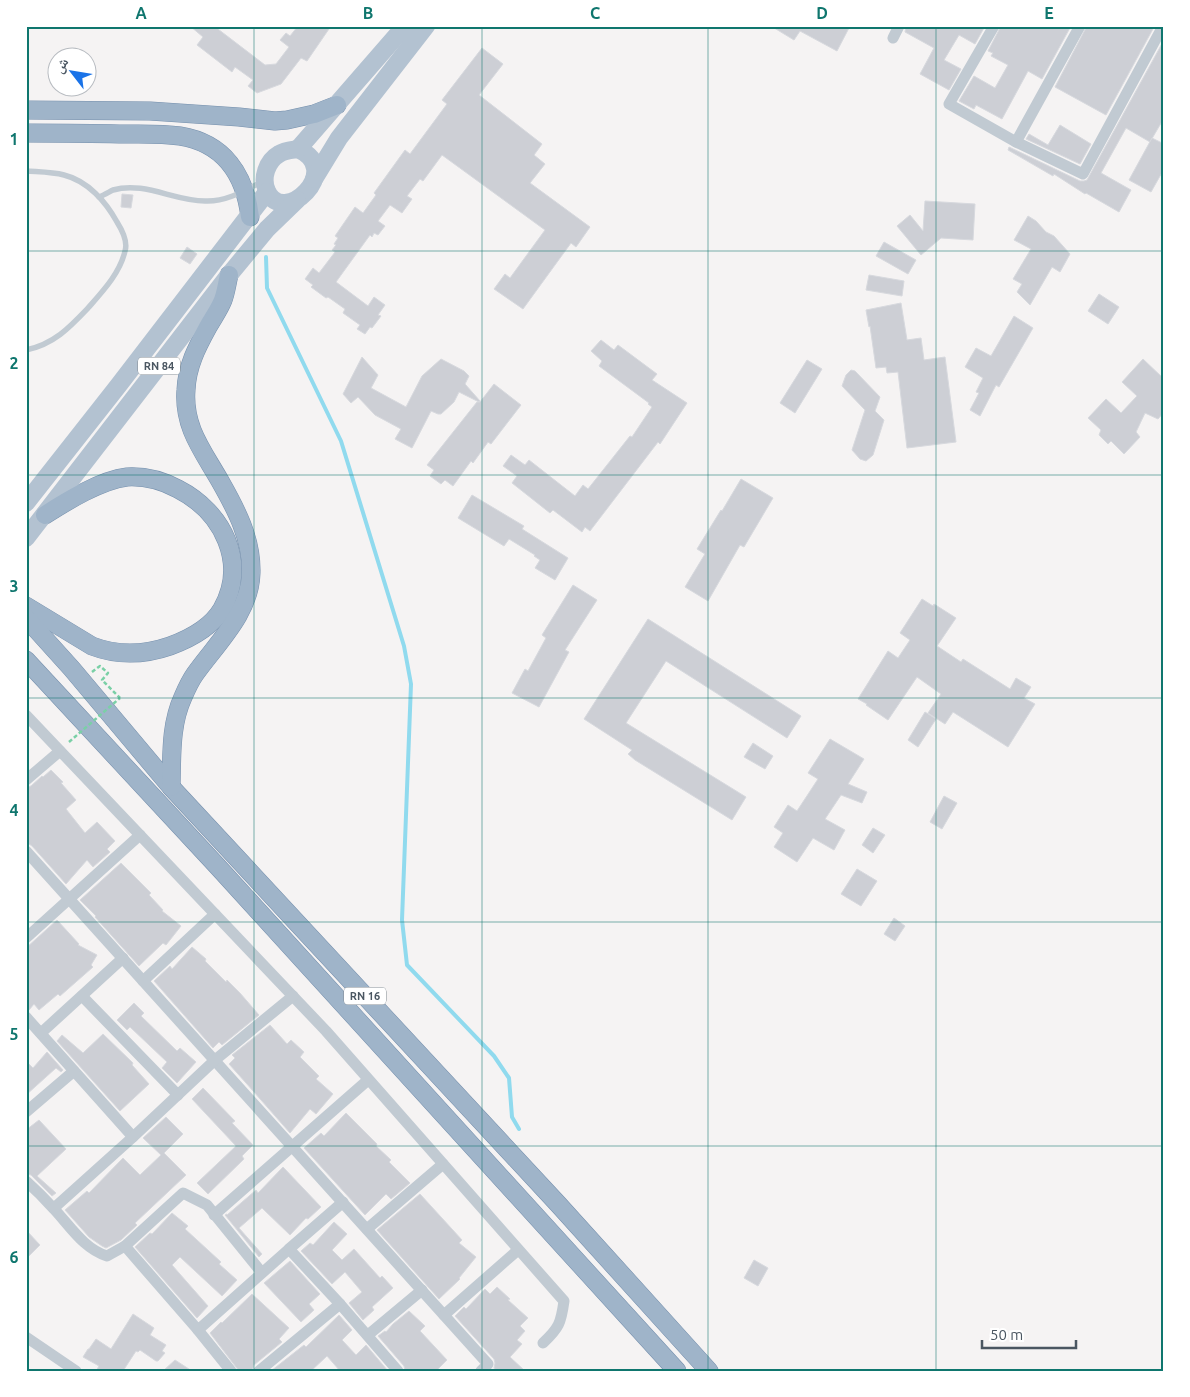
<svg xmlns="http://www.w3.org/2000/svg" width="1190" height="1397" viewBox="0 0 1190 1397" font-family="Ubuntu,'Noto Naskh Arabic',sans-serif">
<rect width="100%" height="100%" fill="#f5f3f3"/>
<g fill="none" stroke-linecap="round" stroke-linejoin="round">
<polyline stroke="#90daee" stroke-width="4" points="266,257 267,288 341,441 404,646 411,684 402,920 407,965 494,1056 509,1078 512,1117 519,1129"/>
</g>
<g fill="#cdcfd5" stroke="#d7d9de">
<polygon points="190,26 214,26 265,65 276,64 289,47 280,40 286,33 290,36 298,26 331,26 307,61 301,58 281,84 257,93 248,86 253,80 235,67 232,72 197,45 203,37"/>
<polygon points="771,26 850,26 837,51 800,31 794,40"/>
<polygon points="906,26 985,26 975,44 959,35 944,60 961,69 949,90 920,74 934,48 905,32"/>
<polygon points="1001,26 1071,26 1042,79 1028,71 1002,119 976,105 974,109 959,101 974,76 995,88 1008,65 991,56 993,53 988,51"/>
<polygon points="1087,26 1154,27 1106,115 1055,87"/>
<polygon points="1164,40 1164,118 1150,142 1126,128 1101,173 1131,190 1119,212 1086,193 1085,194 1054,174 1053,176 1008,150 1009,147 1080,181 1084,181 1087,180"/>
<polygon points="482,48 503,64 479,95 542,144 534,155 545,164 530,183 590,227 576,247 571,243 523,309 494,289 505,274 510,278 545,230 442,155 423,181 420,179 407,196 412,199 402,213 390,205 378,221 385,226 378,235 374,233 372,237 370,235 336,282 368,306 374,297 385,305 378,315 381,316 372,328 370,327 365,334 357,329 360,325 343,313 345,309 328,297 326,298 311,287 313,285 305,279 313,268 319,273 335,252 332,250 336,245 334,244 338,238 335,236 355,207 363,213 376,195 374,193 405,150 410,154 447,104 442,100"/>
<polygon points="1060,125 1091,144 1080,164 1026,139 1029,134 1048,145"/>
<polygon points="1152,138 1164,144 1164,169 1151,192 1129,180"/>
<polygon points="122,194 133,195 131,208 121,207"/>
<polygon points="925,201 975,204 973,240 941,238 921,255 897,226 910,215 923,231"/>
<polygon points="1028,216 1036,221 1046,232 1054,236 1070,254 1060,272 1052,267 1030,305 1017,292 1022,284 1013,279 1031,249 1014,240"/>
<polygon points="884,242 916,260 908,274 876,256"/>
<polygon points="187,247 197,254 190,264 180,258"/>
<polygon points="869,275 904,281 902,296 866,290"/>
<polygon points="1099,294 1119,307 1108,324 1088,311"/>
<polygon points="901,303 907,340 921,338 924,360 945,357 956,442 907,448 898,372 887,373 886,367 876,368 870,326 869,327 866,310"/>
<polygon points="1014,316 1033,328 999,387 996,385 980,416 970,410 979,393 976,392 983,378 965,367 976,348 991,356"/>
<polygon points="601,340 614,350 618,345 657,374 652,380 687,403 660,444 658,442 590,531 585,527 582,532 553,510 550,513 512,483 517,476 503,466 511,455 525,465 529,460 575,496 583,485 588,489 630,436 632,437 652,407 648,404 649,403 599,366 602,361 591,351"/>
<polygon points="362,357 378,375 371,388 406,407 422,376 441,359 464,371 469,376 465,384 480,401 479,402 459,392 454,402 441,414 438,414 431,411 412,448 395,439 401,429 375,415 358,397 351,403 343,394"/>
<polygon points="1143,359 1164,379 1164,412 1158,419 1145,413 1136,432 1140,437 1124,454 1111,441 1108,444 1099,435 1101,430 1088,418 1106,399 1121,413 1137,396 1122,382"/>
<polygon points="807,360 822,369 795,413 780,403"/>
<polygon points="851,370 855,371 880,397 875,411 884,420 873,455 866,461 860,459 852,450 865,410 842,386 846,375"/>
<polygon points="494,384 521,405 491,444 488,442 473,463 471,461 453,486 445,480 441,484 430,476 434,470 427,465 477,402 480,402"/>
<polygon points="741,479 773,498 744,547 740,545 708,601 685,587 705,554 697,549 721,510 722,511"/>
<polygon points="472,495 524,526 522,529 568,558 555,580 535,568 540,560 534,556 535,555 509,539 504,546 458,518"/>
<polygon points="573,585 597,600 565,650 569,652 539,707 512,693 525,669 528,671 546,638 542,635"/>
<polygon points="922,599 933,606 934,604 956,618 937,646 961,662 963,659 1010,689 1016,678 1031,687 1024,698 1035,704 1008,747 953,712 945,724 928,713 941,694 917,677 888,720 866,705 867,704 858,699 888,651 898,658 910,640 900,633"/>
<polygon points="648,619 801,716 787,738 666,661 626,723 746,797 732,820 635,760 628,754 632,750 584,719"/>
<polygon points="925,712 936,719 918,747 908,740"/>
<polygon points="830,739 864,759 848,784 867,792 862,803 841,795 825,819 845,830 834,850 813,838 797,862 774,847 783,833 774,827 788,805 797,811 818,779 808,773"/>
<polygon points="753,743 773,756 765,769 744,757"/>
<polygon points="51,770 63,782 61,783 76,800 66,809 85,833 97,822 115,841 107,849 110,852 93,867 87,860 66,884 32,846 26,842 26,787 31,786 42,776 43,777"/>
<polygon points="944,796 957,803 942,829 930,822"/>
<polygon points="873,828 885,835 873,853 862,845"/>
<polygon points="121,863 151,893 149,895 163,910 162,911 181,926 166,945 163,943 139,966 95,917 96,916 80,900"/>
<polygon points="857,869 877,881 861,906 841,894"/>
<polygon points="894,918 905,926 895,941 884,934"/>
<polygon points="57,920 79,944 78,945 97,955 91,965 93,967 60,996 58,994 39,1010 34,1004 29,1010 26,1010 26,948"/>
<polygon points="192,947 206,959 205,961 226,982 227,980 240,993 259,1015 222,1045 219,1042 213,1048 154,981 170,966 172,969"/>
<polygon points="134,1003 144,1013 141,1016 177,1051 180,1048 196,1062 177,1083 162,1068 167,1062 130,1027 127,1030 117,1020"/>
<polygon points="270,1025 287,1044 291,1040 304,1052 300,1057 319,1076 316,1079 333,1094 316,1114 310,1109 290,1133 246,1083 229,1064 235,1058 232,1055"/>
<polygon points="103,1034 133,1063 132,1065 149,1084 120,1111 57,1041 62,1035 83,1053"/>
<polygon points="47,1052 63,1070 61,1072 56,1068 26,1095 26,1061 33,1068"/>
<polygon points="203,1088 235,1121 232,1123 253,1145 242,1156 244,1159 208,1194 197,1183 236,1146 192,1099"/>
<polygon points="346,1113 377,1144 376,1146 391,1160 389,1162 410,1183 391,1199 386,1194 365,1215 304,1148 321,1133 324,1136"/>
<polygon points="166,1117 183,1134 164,1153 186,1175 135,1223 137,1225 121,1240 106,1248 102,1246 89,1237 65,1210 87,1191 89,1193 123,1158 140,1175 161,1155 143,1138"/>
<polygon points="39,1120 66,1149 37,1176 56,1193 52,1196 31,1175 26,1174 26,1130"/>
<polygon points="283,1167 321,1207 308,1219 306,1218 290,1235 262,1208 239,1228 262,1254 259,1257 225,1215 227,1214 227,1215 256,1190 258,1193"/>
<polygon points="420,1194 462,1240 459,1243 476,1257 459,1278 460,1279 439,1299 377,1230"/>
<polygon points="172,1213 188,1226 185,1229 221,1262 219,1264 237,1280 222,1296 180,1257 172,1265 208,1306 197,1318 135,1247 150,1233 152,1234"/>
<polygon points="334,1222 347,1234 332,1250 342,1260 354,1249 380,1278 382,1276 393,1288 372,1307 374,1310 363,1320 349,1303 362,1292 345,1272 332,1284 301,1251 310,1243 313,1245"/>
<polygon points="26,1230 40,1245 26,1259"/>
<polygon points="754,1260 768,1268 758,1286 744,1278"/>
<polygon points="290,1261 320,1294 309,1304 314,1310 301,1322 264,1283"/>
<polygon points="497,1287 510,1299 508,1300 528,1318 520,1326 525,1331 517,1340 522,1344 510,1357 525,1371 496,1371 494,1368 495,1363 494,1359 455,1316 464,1307 466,1309 485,1289 490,1294"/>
<polygon points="252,1294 289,1328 279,1339 282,1342 254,1365 252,1371 239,1371 210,1333 221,1322 222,1323"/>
<polygon points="409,1311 425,1326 420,1331 447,1360 436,1371 405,1371 404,1366 378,1336 385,1331 386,1332 393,1324"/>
<polygon points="133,1314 154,1328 150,1335 166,1345 162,1351 165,1353 158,1361 156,1361 140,1350 138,1352 136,1351 123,1371 96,1371 99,1366 83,1357 88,1349 89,1349 96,1339 111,1349"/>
<polygon points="339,1315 352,1330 342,1340 356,1355 366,1345 388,1371 340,1371 327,1356 311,1371 271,1371 304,1345 306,1347"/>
<polygon points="175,1360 192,1371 163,1371"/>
</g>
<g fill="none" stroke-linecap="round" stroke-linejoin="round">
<g stroke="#7690ad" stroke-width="19">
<g id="trunk">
<polyline points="26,110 150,111 239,117 275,121 287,120 314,114 337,105"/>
<path d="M26 133C57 133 88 133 119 134 139 134 160 133 180 136 224 143 245 175 250 217"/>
<path d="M26 606 92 646C118 656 144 655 170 646 189 639 211 628 222 609 248 563 223 512 178 489 163 481 145 476 127 477 101 480 67 501 45 515"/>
<polyline points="26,618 72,669 171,787 558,1204 709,1371"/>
<polyline points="26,660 219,868 677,1371"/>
<path d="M171 787C172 757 170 725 183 697 186 690 190 681 195 674 217 643 250 613 251 573 252 539 236 509 220 481 203 451 183 427 186 390 187 366 197 347 208 327 213 318 219 310 223 300 226 292 227 283 229 275"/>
</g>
</g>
<polyline stroke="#7ad0a6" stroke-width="2.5" stroke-dasharray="4 2.5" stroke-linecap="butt" points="92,672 100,666 108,673 102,680 120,698"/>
<g stroke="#c1cad2" stroke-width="5.5">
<path d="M26 171C39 172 52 172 64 175 88 181 106 202 117 222 122 230 128 242 125 251 120 273 103 291 88 308 69 328 54 344 26 350"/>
<path d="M99 197C104 195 109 192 113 190 144 181 174 201 205 201 226 202 244 191 263 181"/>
</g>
<g stroke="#c1cad2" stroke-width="11">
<polyline points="994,26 949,104 1016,142 1083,174 1163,26"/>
<polyline points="893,38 899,26"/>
<polyline points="1016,142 1080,26"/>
<path d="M26 715 326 1031 564 1301C561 1323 559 1328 543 1343"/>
<polyline points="26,780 60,751"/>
<polyline points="26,851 488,1364 481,1371"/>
<polyline points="26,938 140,835"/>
<polyline points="143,981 215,914"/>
<polyline points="82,996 178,1095"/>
<polyline points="26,1017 133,1137"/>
<polyline points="41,1033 123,958"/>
<polyline points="26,1112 74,1071"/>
<path d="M26 1181C36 1190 45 1199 54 1209 70 1226 84 1249 107 1256L125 1246"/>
<polyline points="54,1208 133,1137 215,1060 293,996"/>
<polyline points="214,1215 368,1080"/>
<polyline points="367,1229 443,1164"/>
<polyline points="289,1249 343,1202"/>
<polyline points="262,1273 207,1205 183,1193 125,1246 198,1330 289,1249 340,1304 398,1371"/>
<polyline points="444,1315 518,1250"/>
<polyline points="198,1330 231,1371"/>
<polyline points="368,1335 422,1290"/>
<polyline points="26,1337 76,1371"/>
<polyline points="259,1371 340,1304"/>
</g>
<g stroke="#b3c2d1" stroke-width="18">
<path d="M298 149C345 170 283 228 267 191 261 178 267 161 279 154 285 150 292 150 298 149Z"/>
<polyline points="298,149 405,26"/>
<polyline points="314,179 339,138 426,26"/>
<polyline points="26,503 118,386 267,192"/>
<polyline points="26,538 229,275 267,229 297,200"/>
</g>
<use href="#trunk" stroke="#9fb4c9" stroke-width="18"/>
<polyline stroke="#7ad0a6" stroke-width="2.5" stroke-dasharray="4 2.5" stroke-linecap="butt" points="69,742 120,698"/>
</g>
<path fill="none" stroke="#0f766e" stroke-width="1" stroke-opacity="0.55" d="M254 26V1371M482 26V1371M708 26V1371M936 26V1371M26 251H1164M26 475H1164M26 698H1164M26 922H1164M26 1146H1164"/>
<g text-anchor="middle" stroke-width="4" stroke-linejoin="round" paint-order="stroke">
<g fill="#fff" stroke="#808990" stroke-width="1">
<rect x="138" y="357.5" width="42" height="17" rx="4"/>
<rect x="344" y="987.5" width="42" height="17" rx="4"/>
</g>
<g font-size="11" font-weight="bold" fill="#4a5661">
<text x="159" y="370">RN 84</text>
<text x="365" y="1000">RN 16</text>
</g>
</g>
<rect width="1190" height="1397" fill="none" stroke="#ffffff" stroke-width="55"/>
<g transform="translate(72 72) rotate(301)"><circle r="24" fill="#ffffff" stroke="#b7bbc0"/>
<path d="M0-4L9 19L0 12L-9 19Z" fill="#1a73e8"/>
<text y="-8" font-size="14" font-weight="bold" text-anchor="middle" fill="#4a5661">ش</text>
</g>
<path d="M982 1340v8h94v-8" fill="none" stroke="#4a5661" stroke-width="2.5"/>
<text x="990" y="1340" font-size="15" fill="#4a5661" stroke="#ffffff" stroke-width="4" paint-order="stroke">50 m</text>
<rect x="28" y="28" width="1134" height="1342" fill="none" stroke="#0f766e" stroke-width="2"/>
<g font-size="16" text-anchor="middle" font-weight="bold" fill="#0f766e">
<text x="141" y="19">A</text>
<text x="368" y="19">B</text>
<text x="595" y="19">C</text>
<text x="822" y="19">D</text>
<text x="1049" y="19">E</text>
<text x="14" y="145">1</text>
<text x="14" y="369">2</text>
<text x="14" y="592">3</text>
<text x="14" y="816">4</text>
<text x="14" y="1040">5</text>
<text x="14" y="1263">6</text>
</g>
</svg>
